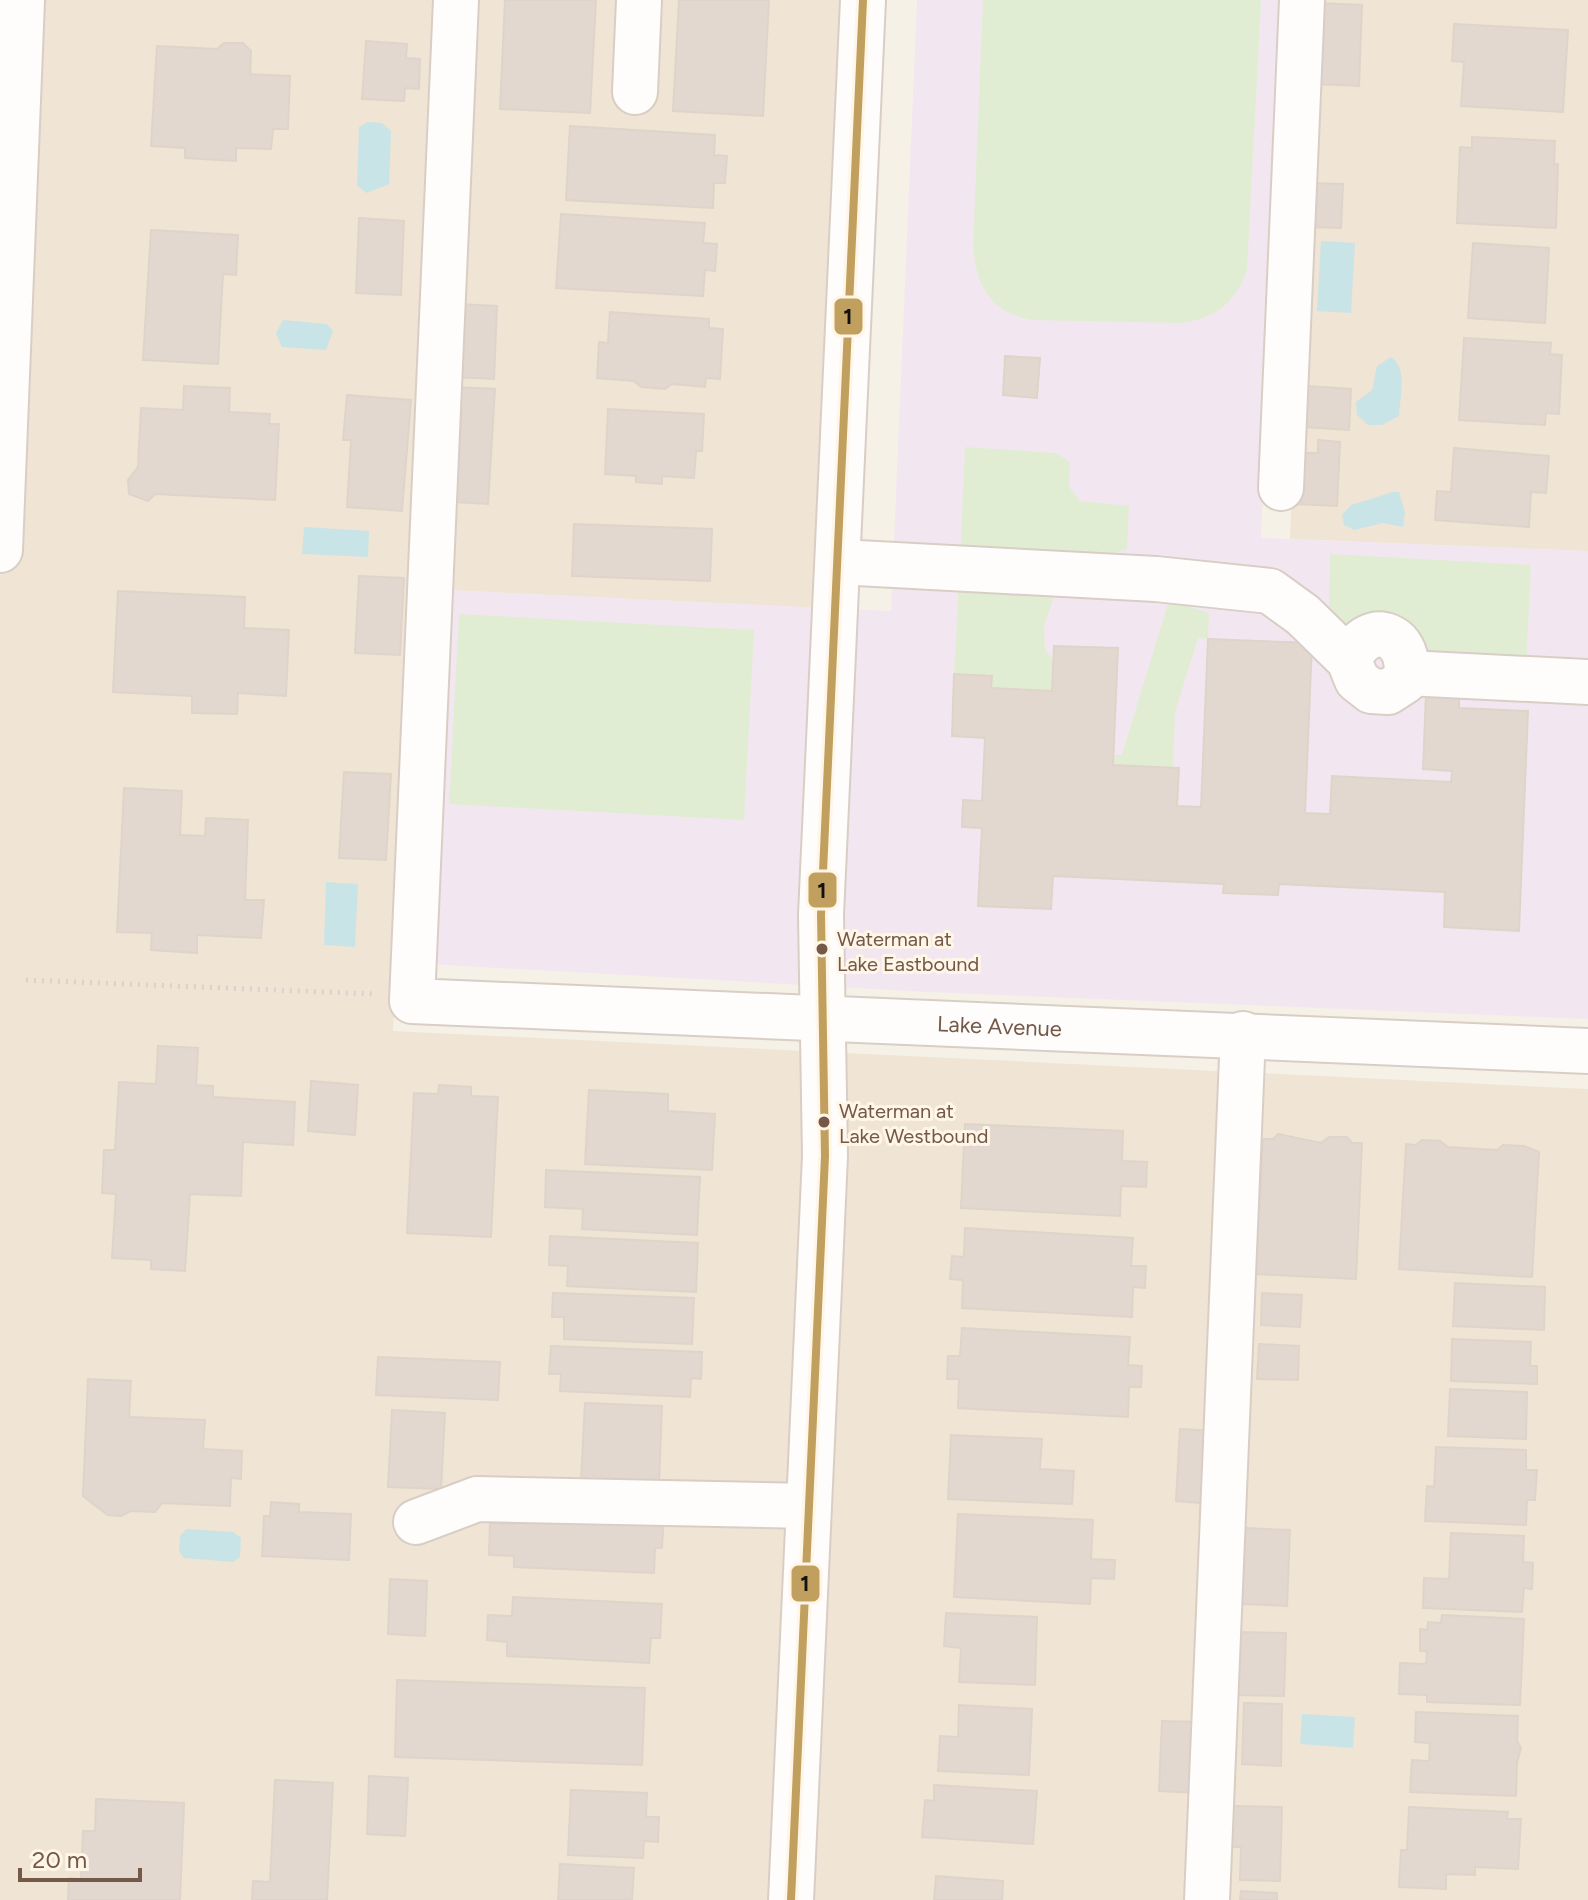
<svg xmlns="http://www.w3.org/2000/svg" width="1588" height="1900" viewBox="0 0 1588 1900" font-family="Figtree,sans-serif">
<rect width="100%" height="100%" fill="#f6f1e7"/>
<g fill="#f0e4d4">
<polygon points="0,0 442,0 393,1031 1588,1089 1588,1900 0,1900"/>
<polygon points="469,0 852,0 821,608 447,590"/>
<polygon points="1312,0 1588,0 1588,551 1290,539"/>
</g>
<polygon fill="#f2e7f0" points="917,0 1283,0 1261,538 1588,551 1588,1019 927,992 427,964 447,590 891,611"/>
<g fill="#e1edd2">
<path d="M983 0H1261L1247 270C1235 303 1215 319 1180 323L1033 320C990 313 976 286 973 245Z"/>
<polygon points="965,447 1056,453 1070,462 1069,487 1080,501 1129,506 1127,549 1081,567 960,558"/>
<polygon points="1330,554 1531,565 1526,665 1416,660 1379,628 1341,626 1329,613"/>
<polygon points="959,581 1055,594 1044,626 1045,649 1053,660 1052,691 991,688 954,674"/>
<polygon points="1169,600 1209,613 1208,639 1198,638 1175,712 1173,767 1113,765 1113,755 1122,755"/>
<polygon points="459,614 754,630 744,820 449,804"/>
</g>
<g fill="#c9e4e6">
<polygon points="368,122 382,123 391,131 389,184 367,193 357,186 359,127"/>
<polygon points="1321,241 1355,243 1351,313 1317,311"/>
<polygon points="283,320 327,324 333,331 326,350 282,347 276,333"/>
<path d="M1391 357C1408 368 1400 397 1399 416L1382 425H1368L1357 415 1356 402 1372 390 1377 366Z"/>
<polygon points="1393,492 1399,492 1405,512 1403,527 1383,523 1354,530 1344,525 1342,515 1351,505"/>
<polygon points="304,527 369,531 368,557 302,554"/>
<polygon points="326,882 358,884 355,947 324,945"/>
<polygon points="186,1529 233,1532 241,1538 240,1557 233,1562 184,1558 179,1551 180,1536"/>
<polygon points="1302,1714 1355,1717 1353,1748 1300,1744"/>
</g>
<g fill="#e2d8cf" stroke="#dfd4c9" stroke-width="2">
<polygon points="505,0 596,0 590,113 500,109"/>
<polygon points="679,0 769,0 763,116 673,111"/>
<polygon points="1317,3 1362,5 1359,86 1314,84"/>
<polygon points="1454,24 1568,30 1563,112 1461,106 1464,62 1452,61"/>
<polygon points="366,41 407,44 406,58 420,59 419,89 405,88 404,101 362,99"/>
<polygon points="224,43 243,43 251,51 250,74 290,76 288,129 273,129 271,149 236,148 236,161 185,158 185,148 151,146 157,46 217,49"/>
<polygon points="570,126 715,135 714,155 727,156 725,183 714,183 713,208 566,200"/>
<polygon points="1472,137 1555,141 1554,164 1558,164 1556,228 1457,223 1460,147 1472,148"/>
<polygon points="1308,183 1343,184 1341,228 1306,227"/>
<polygon points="561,214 705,223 703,243 717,244 715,271 705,270 703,296 556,288"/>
<polygon points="359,218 404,221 401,295 356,293"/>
<polygon points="151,230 238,235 236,275 223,274 218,364 143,360"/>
<polygon points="1473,243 1549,248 1545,323 1468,318"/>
<polygon points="458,304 497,306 494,379 455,377"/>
<polygon points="610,312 709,319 709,328 723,329 720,379 706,378 705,387 672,384 665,389 641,387 634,381 597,378 599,342 608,343"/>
<polygon points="1464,338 1551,343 1550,354 1562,355 1559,414 1546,413 1545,425 1459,420"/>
<polygon points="1005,356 1040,358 1037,398 1003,395"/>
<polygon points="184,386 230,388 229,412 270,414 269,424 279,424 275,500 155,494 148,501 129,494 128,480 138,467 141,408 183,410"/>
<polygon points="1307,386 1351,389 1349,430 1304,427"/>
<polygon points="454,387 495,389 488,504 455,502"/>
<polygon points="347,395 411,400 402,511 347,507 351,440 343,440"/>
<polygon points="608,409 704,414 702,451 696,451 694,478 662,476 662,484 636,482 636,476 605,474"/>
<polygon points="1318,440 1340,442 1337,506 1295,504 1297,453 1318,453"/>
<polygon points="1454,448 1549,456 1546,493 1531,492 1529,527 1435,520 1437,491 1451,492"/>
<polygon points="574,524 712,529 710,581 572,576"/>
<polygon points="359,576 404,578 400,655 355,653"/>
<polygon points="118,591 245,597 244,628 289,630 286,696 238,693 237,714 192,713 192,696 113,692"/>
<polygon points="1208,639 1312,643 1305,813 1330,814 1332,776 1451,782 1452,771 1423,769 1426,694 1459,695 1459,708 1528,711 1519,931 1444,927 1445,892 1279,884 1278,895 1223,893 1224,884 1053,876 1051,909 978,906 982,828 962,827 963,800 982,801 985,738 952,736 954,674 992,676 991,688 1052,691 1054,646 1118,648 1113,765 1179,768 1177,806 1201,807"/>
<polygon points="344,772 391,774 386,860 339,858"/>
<polygon points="124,788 182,791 180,835 205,836 206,818 248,820 245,900 264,900 261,938 197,935 197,953 151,950 152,933 117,932"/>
<polygon points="158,1046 198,1048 196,1085 213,1086 213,1097 295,1102 293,1145 243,1142 241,1196 190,1194 185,1271 151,1269 151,1260 112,1258 116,1194 102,1193 104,1150 115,1150 119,1082 156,1084"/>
<polygon points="311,1081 358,1085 355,1135 308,1131"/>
<polygon points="439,1085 471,1087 471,1096 498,1097 491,1237 407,1233 414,1093 438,1094"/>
<polygon points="589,1090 668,1094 668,1111 715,1114 712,1170 585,1164"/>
<polygon points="965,1124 1123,1131 1122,1161 1147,1162 1146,1187 1121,1186 1120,1216 961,1208"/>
<polygon points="1278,1134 1321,1143 1329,1137 1347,1137 1352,1143 1362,1143 1356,1279 1256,1274 1263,1139 1273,1139"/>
<polygon points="1422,1140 1440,1141 1448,1147 1497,1150 1503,1145 1524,1146 1539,1152 1532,1277 1399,1269 1406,1144 1416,1145"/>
<polygon points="546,1170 700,1177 697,1235 582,1229 583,1209 545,1207"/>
<polygon points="965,1228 1133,1238 1131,1266 1146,1266 1145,1288 1133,1287 1132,1317 962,1308 963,1280 950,1279 952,1256 964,1257"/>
<polygon points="550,1236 698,1243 696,1292 567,1286 568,1266 549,1265"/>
<polygon points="1455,1283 1545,1287 1544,1330 1453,1326"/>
<polygon points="553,1293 694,1298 692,1344 564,1339 564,1317 552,1317"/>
<polygon points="1262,1293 1302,1295 1300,1327 1261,1325"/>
<polygon points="962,1328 1130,1337 1128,1365 1142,1366 1141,1387 1129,1387 1128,1417 958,1408 959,1379 947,1379 948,1356 960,1356"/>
<polygon points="1452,1339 1531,1342 1530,1366 1537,1366 1537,1384 1451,1381"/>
<polygon points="1259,1344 1299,1346 1298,1380 1257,1379"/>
<polygon points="551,1346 702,1352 701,1379 691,1378 690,1397 560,1391 561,1374 549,1374"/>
<polygon points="378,1357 500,1362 498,1400 376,1395"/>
<polygon points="88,1379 131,1381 129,1417 205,1420 203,1449 242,1451 241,1479 231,1478 230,1506 162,1503 155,1512 131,1511 121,1516 108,1515 93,1504 83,1496"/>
<polygon points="1450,1389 1527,1392 1526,1439 1448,1436"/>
<polygon points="585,1403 662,1406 659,1483 581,1480"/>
<polygon points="392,1410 445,1413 441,1489 388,1487"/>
<polygon points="1180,1429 1215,1431 1211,1504 1176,1501"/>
<polygon points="951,1435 1042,1439 1040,1469 1074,1471 1072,1504 948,1499"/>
<polygon points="1436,1447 1526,1450 1526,1470 1537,1470 1535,1500 1527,1500 1526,1525 1425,1521 1427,1486 1434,1487"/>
<polygon points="271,1502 299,1504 299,1512 351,1514 349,1560 262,1556 264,1516 270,1516"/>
<polygon points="516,1508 664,1515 662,1548 655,1548 654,1573 514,1567 514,1556 489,1555 490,1523 515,1524"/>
<polygon points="958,1514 1093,1520 1091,1559 1115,1560 1114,1579 1091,1578 1090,1604 954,1597"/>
<polygon points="1244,1528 1290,1530 1287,1606 1240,1604"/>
<polygon points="1451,1533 1524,1536 1523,1562 1533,1563 1532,1589 1524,1588 1522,1612 1423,1608 1424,1578 1449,1579"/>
<polygon points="390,1579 427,1581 425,1636 388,1634"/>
<polygon points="513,1597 662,1604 660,1638 651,1638 649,1663 507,1656 507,1642 487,1640 488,1615 512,1616"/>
<polygon points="946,1613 1037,1617 1035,1685 959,1682 961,1648 944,1646"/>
<polygon points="1442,1615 1524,1619 1520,1705 1427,1702 1427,1695 1399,1694 1400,1663 1426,1664 1427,1651 1420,1651 1420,1629 1427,1630 1428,1622 1441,1623"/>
<polygon points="1239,1632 1286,1633 1284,1696 1237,1695"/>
<polygon points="397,1680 645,1688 642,1765 395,1757"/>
<polygon points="1244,1703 1282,1704 1281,1766 1242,1764"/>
<polygon points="959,1705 1032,1709 1029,1775 938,1771 940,1736 958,1737"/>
<polygon points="1416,1712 1518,1716 1517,1741 1521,1748 1517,1763 1516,1796 1410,1792 1412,1760 1429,1761 1430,1743 1415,1742"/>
<polygon points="1162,1721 1201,1722 1199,1793 1159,1791"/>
<polygon points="369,1776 408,1778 405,1836 367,1834"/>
<polygon points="275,1780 333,1783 327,1900 252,1900 253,1881 270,1882"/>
<polygon points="934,1785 1037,1791 1033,1844 922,1837 925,1800 934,1801"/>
<polygon points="571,1790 647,1793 646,1817 659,1817 658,1842 644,1841 643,1858 568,1855"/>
<polygon points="96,1799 184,1803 180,1900 68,1900 69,1878 81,1879 83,1831 95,1831"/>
<polygon points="1233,1806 1282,1807 1280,1881 1240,1880 1241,1847 1232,1847"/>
<polygon points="1409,1807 1508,1812 1507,1819 1521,1819 1518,1869 1475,1867 1475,1875 1446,1874 1446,1889 1399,1887 1401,1850 1407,1850"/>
<polygon points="560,1864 634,1868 632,1900 558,1900"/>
<polygon points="936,1876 1003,1881 1002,1900 934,1900"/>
<polygon points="1241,1891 1277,1893 1277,1900 1240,1900"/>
</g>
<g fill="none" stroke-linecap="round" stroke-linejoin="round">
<g stroke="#d8cec5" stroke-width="48">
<g id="minor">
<path id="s1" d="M456 0 412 1001 1588 1051"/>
<polyline points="635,92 639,0"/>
<polyline points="1281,488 1302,0"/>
<polyline points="0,550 22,0"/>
<path d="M839 562 1156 579 1270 591 1303 615 1349 660 1357 680 1371 691 1388 692 1405 681C1416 636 1369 614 1349 660"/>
<polyline points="1407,673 1588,682"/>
<polyline points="416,1522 477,1499 809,1506"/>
<polyline points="791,1900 825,1156 821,915 863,0"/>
<polyline points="1207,1900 1243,1034"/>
</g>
</g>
<polyline stroke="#d9d1cb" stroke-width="5" stroke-dasharray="2 6" stroke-linecap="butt" points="26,980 373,994"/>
<use href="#minor" stroke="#fefdfb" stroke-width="44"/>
<g stroke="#fff6e7" stroke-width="14">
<polyline id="bus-1" points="791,1900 825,1156 821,915 863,0"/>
</g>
<use href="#bus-1" stroke="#c1a05f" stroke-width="8"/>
</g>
<g fill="#745848" stroke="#fff6e7" stroke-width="3">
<circle cx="822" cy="949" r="7"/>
<circle cx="824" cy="1122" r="7"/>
</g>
<g text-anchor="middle" stroke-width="6" stroke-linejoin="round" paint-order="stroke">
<g font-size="20" fill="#745848" stroke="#fff6e7" text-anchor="start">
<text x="837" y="946">Waterman at<tspan x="837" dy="25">Lake Eastbound</tspan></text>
<text x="839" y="1118">Waterman at<tspan x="839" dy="25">Lake Westbound</tspan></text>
</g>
<g font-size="22" fill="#745848" stroke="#fff6e7">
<text dy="8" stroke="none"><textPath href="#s1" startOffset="1590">Lake Avenue</textPath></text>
</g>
</g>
<g stroke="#fff6e7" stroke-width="3">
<rect x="833" y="297" width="31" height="39" rx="8" fill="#c1a05f"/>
<rect x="807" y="871" width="31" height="38" rx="8" fill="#c1a05f"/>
<rect x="790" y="1564" width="31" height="39" rx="8" fill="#c1a05f"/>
</g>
<g font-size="22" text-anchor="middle" font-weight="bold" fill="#111">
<text x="848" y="324">1</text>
<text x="822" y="898">1</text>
<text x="805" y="1591">1</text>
</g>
<path d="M20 1868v12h120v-12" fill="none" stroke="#745848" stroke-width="4"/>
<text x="32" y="1868" font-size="24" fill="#745848" stroke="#fff6e7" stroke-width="6" paint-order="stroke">20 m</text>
</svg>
